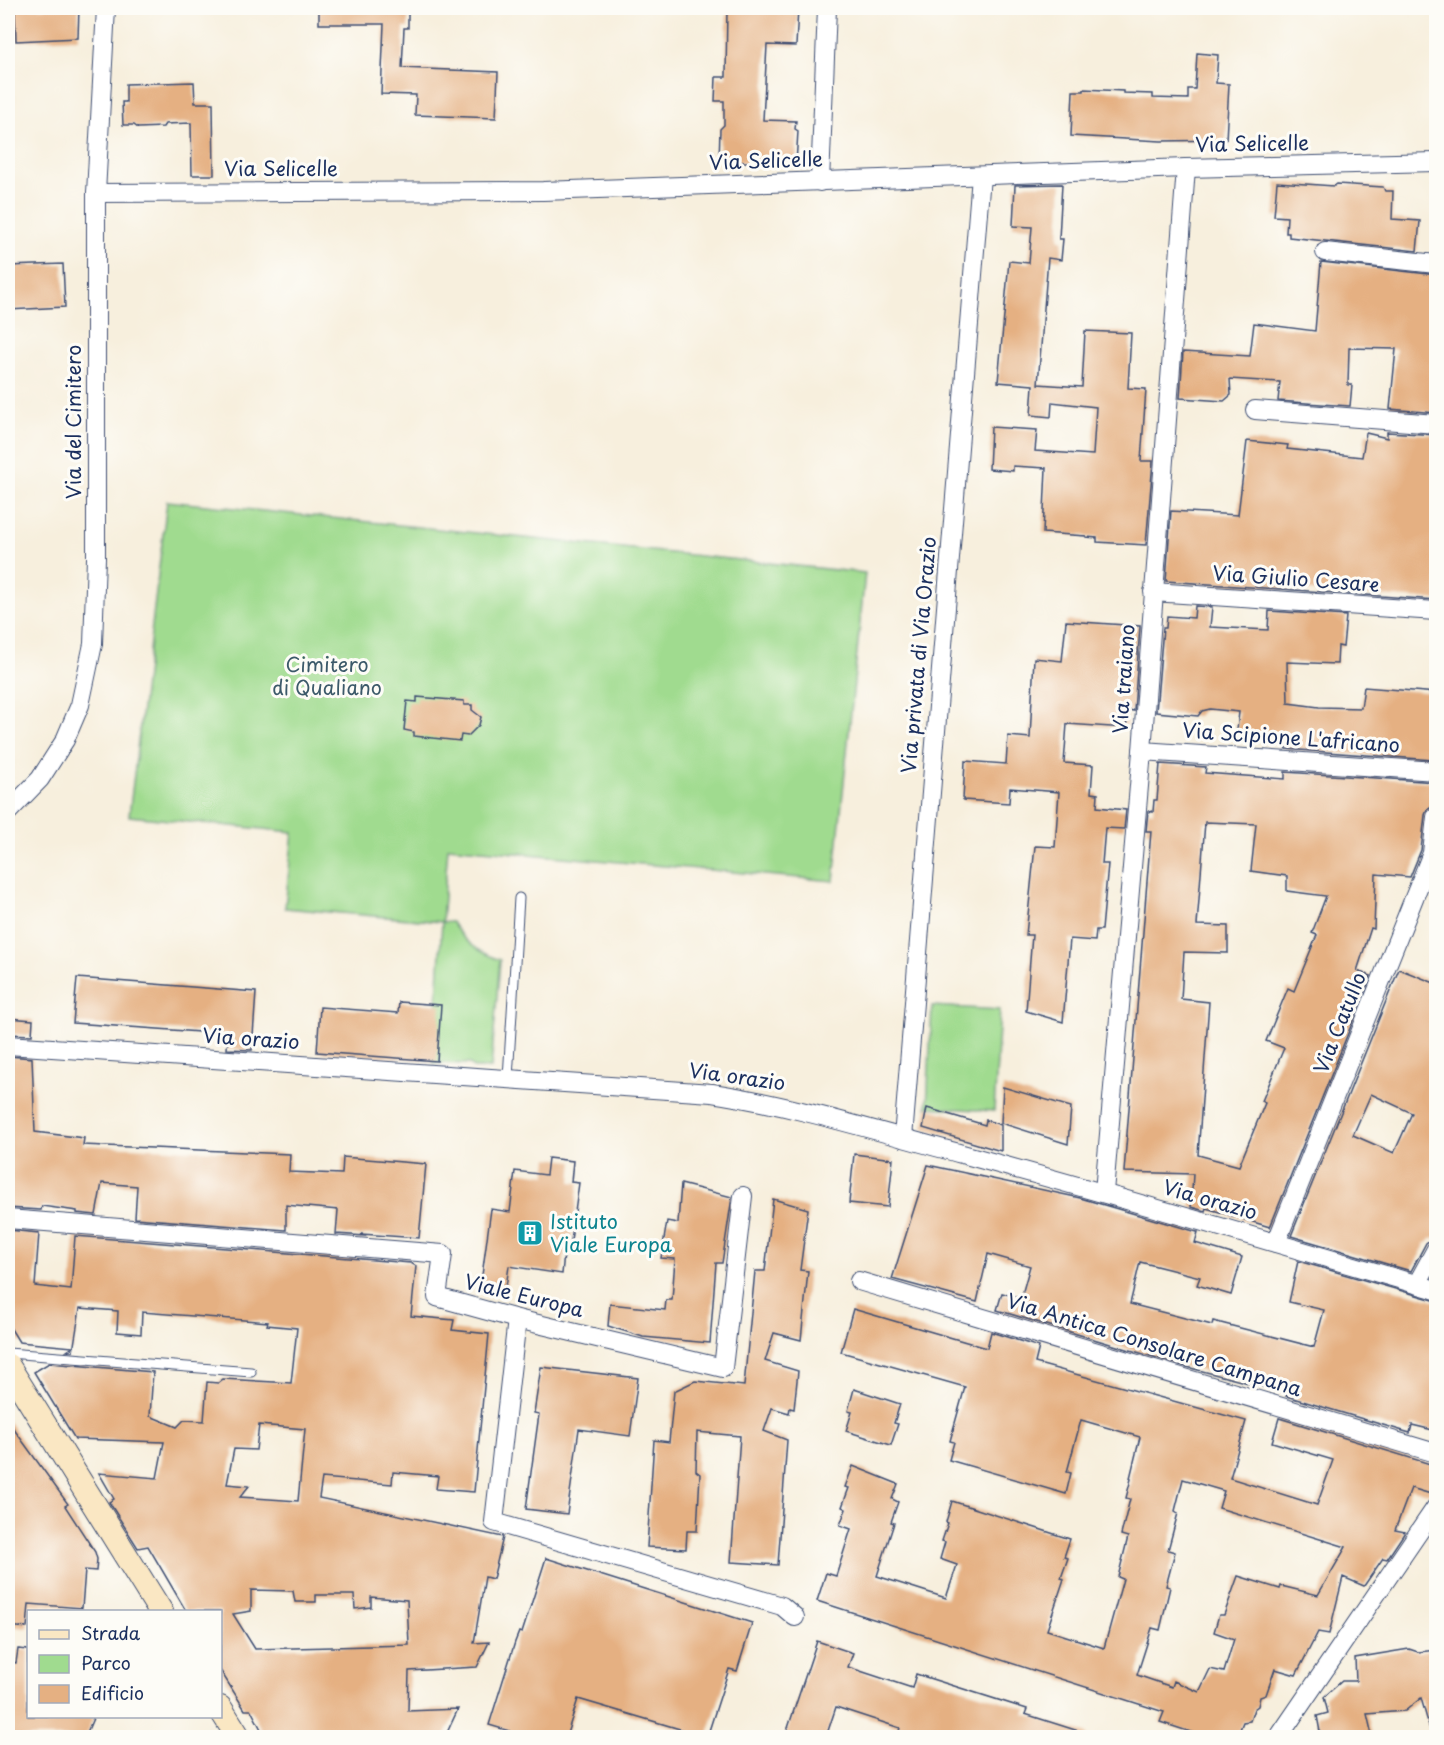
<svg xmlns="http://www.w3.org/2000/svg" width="1444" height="1745" viewBox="0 0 1444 1745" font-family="'Playpen Sans',sans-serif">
<rect width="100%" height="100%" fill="#fdfcf7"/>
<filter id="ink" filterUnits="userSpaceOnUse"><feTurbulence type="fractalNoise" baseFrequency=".0167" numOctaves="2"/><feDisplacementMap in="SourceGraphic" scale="12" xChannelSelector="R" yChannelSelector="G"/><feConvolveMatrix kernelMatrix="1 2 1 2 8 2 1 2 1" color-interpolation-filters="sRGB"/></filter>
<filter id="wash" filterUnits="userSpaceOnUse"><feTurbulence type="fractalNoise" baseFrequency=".008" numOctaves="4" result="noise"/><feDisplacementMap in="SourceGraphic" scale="24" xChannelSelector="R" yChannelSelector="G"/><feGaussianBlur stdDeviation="1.35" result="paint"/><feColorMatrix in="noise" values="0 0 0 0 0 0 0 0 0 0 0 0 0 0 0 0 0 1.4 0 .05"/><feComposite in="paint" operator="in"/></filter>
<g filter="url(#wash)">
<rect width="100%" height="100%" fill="#f7efdd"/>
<g fill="#a0db8f" stroke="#5e8576" stroke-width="1.5">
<path d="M167 501 865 573 834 881 448 847 442 922H452C463 942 480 953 500 960L491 1068H473L470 1064 433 1063 442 922 285 908 293 832 129 816Z"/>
<polygon points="932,1006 1000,1010 994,1111 927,1107"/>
</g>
<g id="blocks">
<g fill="#e5b082" fill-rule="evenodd">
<polygon points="15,8 79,8 78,38 16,41"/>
<polygon points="319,8 408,8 408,28 404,28 402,68 498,72 496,118 415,115 416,95 381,94 384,24 319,24"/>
<polygon points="727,8 798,8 796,46 767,45 763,120 796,121 795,129 798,131 796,164 719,161 720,129 724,125 724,101 715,101 716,77 726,77"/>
<polygon points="1197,53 1218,55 1216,83 1229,84 1226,140 1161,141 1071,136 1073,91 1084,91 1084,89 1123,91 1123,93 1153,94 1153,98 1188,99 1188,89 1195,89"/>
<polygon points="194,82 195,103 213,103 214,175 192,175 191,123 165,124 163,127 138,128 134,125 123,125 122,102 126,102 126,84"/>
<polygon points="1277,182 1334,186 1337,184 1383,187 1385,191 1393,191 1392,219 1420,221 1417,251 1289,237 1289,233 1286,233 1287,217 1274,216"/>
<polygon points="1062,184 1059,239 1063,239 1061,260 1048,258 1038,384 1082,387 1085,331 1131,333 1128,388 1146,389 1141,461 1153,461 1146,545 1097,542 1097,538 1086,537 1086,536 1043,533 1046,468 1013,466 1013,471 989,469 991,427 1037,430 1035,451 1093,455 1096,407 1052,402 1051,417 1031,415 1033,385 998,382 1009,261 1029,263 1032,227 1013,226 1015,185"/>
<polygon points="1321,262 1437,275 1437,413 1390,409 1396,349 1349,348 1348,385 1352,385 1350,406 1278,401 1280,382 1230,379 1231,395 1224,401 1180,398 1183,352 1250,356 1254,323 1315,331"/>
<polygon points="63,264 65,307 8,310 8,266"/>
<polygon points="1387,432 1437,435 1437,600 1166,581 1171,511 1238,515 1247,441 1288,445 1287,449 1362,457 1366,433 1387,438"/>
<polygon points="1195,606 1212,607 1210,627 1268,630 1269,611 1346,616 1343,647 1338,646 1337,664 1287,662 1288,703 1319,707 1361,708 1364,687 1437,693 1437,736 1434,760 1286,749 1286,745 1236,739 1239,712 1210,709 1202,711 1198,716 1156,712 1163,628 1166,628 1167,616 1194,618"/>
<polygon points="1066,621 1140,626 1134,711 1128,710 1126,728 1067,724 1064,763 1093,765 1091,793 1098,794 1097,807 1126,810 1124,829 1105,828 1102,864 1108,864 1102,930 1096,930 1095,941 1070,939 1063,1022 1026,1011 1032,935 1026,935 1035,846 1055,847 1059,792 1010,788 1009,803 963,800 965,761 1006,764 1008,736 1030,738 1034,658 1062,661"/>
<polygon points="417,697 464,701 464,705 472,705 472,710 481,717 479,725 468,736 461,735 460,741 414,736 414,732 404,730 407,701 417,702"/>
<path d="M1160 764 1206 767 1205 773 1285 779V772L1436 782 1433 806 1427 810 1425 815 1421 850 1410 877 1376 874 1374 929 1371 928 1357 971 1371 976 1270 1227 1206 1208 1205 1211 1191 1207 1193 1174 1124 1172 1151 831H1146L1148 811 1153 812 1154 800H1157ZM1205 822 1256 824 1251 871 1287 876V891L1326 896 1312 933 1317 935 1294 991 1288 988 1266 1041 1284 1048 1262 1101 1265 1103 1239 1166 1198 1155 1209 1002 1181 999 1184 952 1228 953V926L1197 925Z"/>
<path d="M1399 969 1437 984V1238L1431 1239 1426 1243 1411 1271 1291 1236ZM1371 1094 1412 1113 1394 1153 1353 1135Z"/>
<polygon points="77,978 256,992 252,1050 227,1049 228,1034 73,1023"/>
<polygon points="399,1002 441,1005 437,1061 317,1052 320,1007 398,1013"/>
<polygon points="8,1018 33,1020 32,1035 8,1034"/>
<polygon points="8,1056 32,1058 35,1132 84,1138 83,1145 290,1154 289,1172 342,1174 343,1157 426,1164 419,1238 361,1234 366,1236 336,1234 338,1210 286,1205 286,1230 135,1218 137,1186 102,1183 96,1215 77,1213 77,1211 42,1206 41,1210 8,1208"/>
<polygon points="1003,1087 1071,1107 1068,1144 1001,1123"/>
<polygon points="927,1108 985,1125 986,1120 1001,1125 1001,1151 923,1128"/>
<polygon points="854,1154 893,1159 888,1207 849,1203"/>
<polygon points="548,1158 573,1161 571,1182 579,1183 569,1255 564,1254 562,1274 509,1266 506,1287 481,1283 491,1209 510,1212 515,1171 546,1175"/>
<polygon points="928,1165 1080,1198 1197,1232 1198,1232 1195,1243 1242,1257 1231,1295 1197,1285 1200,1277 1140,1262 1130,1304 1212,1325 1213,1321 1314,1347 1324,1310 1289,1302 1298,1261 1437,1301 1437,1431 1412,1425 1410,1433 1286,1396 1287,1393 1187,1367 997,1310 1002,1293 1021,1298 1030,1266 988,1254 977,1302 892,1279"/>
<polygon points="681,1184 732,1197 722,1263 716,1263 710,1343 643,1337 608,1326 610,1304 665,1310 666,1300 672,1300 675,1259 661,1258 667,1221 678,1223"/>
<polygon points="773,1199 808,1209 800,1270 808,1271 801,1340 774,1333 765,1361 798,1371 794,1409 790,1408 789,1413 772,1408 764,1431 787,1440 778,1565 731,1562 740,1436 697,1432 696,1471 700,1474 697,1531 687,1531 686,1549 647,1547 654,1440 669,1442 674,1391 695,1381 744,1386 755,1271 765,1271"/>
<path d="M8 1230 39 1233 35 1286 71 1290 75 1236 411 1263 416 1266 411 1316 454 1320 452 1330 489 1334 474 1492 436 1489 438 1476 393 1472 392 1484 322 1478 319 1498 503 1537 493 1579 485 1577 474 1643 489 1642 477 1667 409 1671 408 1711 458 1709 445 1737 381 1735V1737H348L347 1735 265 1737 251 1710H245L220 1670V1611H186L148 1546 138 1548 109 1502 114 1499 99 1473 157 1478 164 1442 75 1439 34 1372 49 1363 153 1372 150 1416 177 1427 184 1420 204 1421 207 1382 218 1383 223 1379 291 1383 297 1328 267 1325 268 1322 142 1312 141 1334 117 1332 118 1311 80 1308 73 1351H67L73 1347 19 1342 8 1324ZM259 1425 305 1429 298 1501 240 1497 249 1486 227 1484 234 1449 256 1450ZM251 1590 293 1591 295 1602H316V1595H354L355 1609 371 1607V1597L407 1600 409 1645 255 1649 233 1614 251 1611Z"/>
<path d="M853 1309 987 1348 991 1332 1039 1347 1035 1363 1246 1421 1230 1478 1317 1505 1333 1460 1272 1442 1279 1418 1437 1466V1483L1431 1494 1411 1488 1395 1530 1405 1532 1387 1559 1383 1558 1364 1586 1343 1577 1329 1634 1318 1632 1296 1675 1275 1669 1266 1695 1260 1697 1258 1706 1254 1709 1250 1721 1243 1722 1237 1737H1206L1160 1722 1164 1712 817 1601 826 1573 836 1576 851 1529 840 1525 846 1509 842 1507 849 1488 845 1487 853 1466 898 1484 892 1499 898 1502 891 1522 894 1523 877 1576 946 1598 957 1565 940 1559 945 1542 942 1541 948 1523 946 1522 952 1501 1070 1539 1064 1557 1068 1558 1061 1578 1064 1579 1047 1630 1104 1648 1123 1579 1118 1577 1128 1537 1121 1535 1130 1499 1126 1498 1131 1479 1130 1478 1140 1437 1081 1420 1067 1472 1071 1473 1066 1494 949 1460 954 1442 950 1441 965 1387 841 1352ZM1183 1479 1224 1491 1219 1508 1346 1547 1318 1595 1281 1586 1280 1589 1238 1576 1224 1615H1219L1214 1632 1234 1639 1224 1672 1210 1669 1199 1692 1174 1681 1172 1687 1137 1675 1152 1628 1160 1630 1170 1587 1166 1586 1175 1552 1168 1550 1178 1513 1175 1511Z"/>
<polygon points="541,1367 638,1378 630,1436 579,1429 567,1514 526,1509 539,1414 534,1413"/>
<polygon points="854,1389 900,1404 894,1423 898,1424 891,1445 846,1431 852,1412 848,1411"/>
<polygon points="8,1421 68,1504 65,1506 95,1552 97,1559 96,1571 85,1570 82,1608 29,1604 27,1628 8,1626"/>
<polygon points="546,1558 752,1623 737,1671 729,1669 707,1737 578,1699 566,1737 530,1737 489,1725 515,1642 519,1632 522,1633"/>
<polygon points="817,1641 853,1653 848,1667 912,1688 916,1674 1027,1709 1025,1714 1088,1734 1087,1737 897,1737 900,1728 836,1707 826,1737 785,1737"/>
<polygon points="18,1649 28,1650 28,1716 94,1716 85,1737 8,1737 8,1720 12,1687 8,1686 8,1662 16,1663"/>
<polygon points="1409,1649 1418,1652 1437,1650 1437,1732 1431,1733 1421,1698 1405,1711 1367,1714 1372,1735 1353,1737 1321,1737 1317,1716 1328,1713 1324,1697 1342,1681 1356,1681 1355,1658"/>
</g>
</g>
</g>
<g filter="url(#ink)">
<use href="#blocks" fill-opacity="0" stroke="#3c4c71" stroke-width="1.5"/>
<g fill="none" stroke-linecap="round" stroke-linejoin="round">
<g stroke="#3c4c71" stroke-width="11">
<g id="lane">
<polyline points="508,1078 519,898"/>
<polyline points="8,1353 251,1372"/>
</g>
</g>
<g stroke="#3c4c71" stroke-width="20">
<g id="street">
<polyline points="820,182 827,8"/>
<polyline points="96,193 543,191 1186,168 1436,162"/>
<polyline points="1325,252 1436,264"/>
<polyline points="1255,410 1436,424"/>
<polyline points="1153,592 1436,611"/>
<polyline points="1142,751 1436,771"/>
<polyline points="8,812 40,779 65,740 80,705 93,644 96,558 96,193 106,8"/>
<path d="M8 1045 712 1093C797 1106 879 1132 962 1154 1121 1197 1279 1244 1436 1290"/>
<polyline points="903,1138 981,176"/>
<polyline points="1104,1192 1142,751 1186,168"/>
<polyline points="8,1219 443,1254 437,1297 517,1319 723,1368 743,1196"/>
<polyline points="1276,1243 1432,853 1436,817"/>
<polyline points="859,1281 1436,1453"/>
<polyline points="1417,1284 1436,1249"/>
<polyline points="517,1319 494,1522 782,1606 795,1617"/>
<polyline points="1278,1738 1436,1507"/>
</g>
</g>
<g stroke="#3c4c71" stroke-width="26">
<g id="secondary">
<polyline points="8,1366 161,1612"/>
<polyline points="220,1708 239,1738"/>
</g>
</g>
<use href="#lane" stroke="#fff" stroke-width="9"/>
<use href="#street" stroke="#fff" stroke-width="18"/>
<use href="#secondary" stroke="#fae7c3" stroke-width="24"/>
</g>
</g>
<defs>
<g id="building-square" transform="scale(1.35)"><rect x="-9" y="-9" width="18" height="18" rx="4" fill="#0f9aa8" stroke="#fdfcf7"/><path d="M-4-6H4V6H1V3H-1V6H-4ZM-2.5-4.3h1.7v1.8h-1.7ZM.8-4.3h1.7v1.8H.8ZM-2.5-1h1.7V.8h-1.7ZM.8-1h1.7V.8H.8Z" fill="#fff"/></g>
</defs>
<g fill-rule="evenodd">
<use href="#building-square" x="530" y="1233"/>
</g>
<g text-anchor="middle" stroke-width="6" stroke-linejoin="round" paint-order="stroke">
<g font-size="20" fill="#1b2f5e" stroke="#fdfcf7">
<text transform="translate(1252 144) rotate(-1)" y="7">Via Selicelle</text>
<text transform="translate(766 161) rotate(-2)" y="7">Via Selicelle</text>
<text x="281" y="176">Via Selicelle</text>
<text transform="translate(74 422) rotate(-90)" y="7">Via del Cimitero</text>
<text transform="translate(1296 579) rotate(4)" y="7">Via Giulio Cesare</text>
<text transform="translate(919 655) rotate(-85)" y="7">Via privata di Via Orazio</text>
<text transform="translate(1124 679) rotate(-86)" y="7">Via traiano</text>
<text transform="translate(1291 738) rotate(4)" y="7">Via Scipione L'africano</text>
<text transform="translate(1340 1023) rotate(-68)" y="7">Via Catullo</text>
<text transform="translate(251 1039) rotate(4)" y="7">Via orazio</text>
<text transform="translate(737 1077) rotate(8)" y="7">Via orazio</text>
<text transform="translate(1210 1200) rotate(16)" y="7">Via orazio</text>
<text transform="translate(524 1296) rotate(14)" y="7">Viale Europa</text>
<text transform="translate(1154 1345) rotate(17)" y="7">Via Antica Consolare Campana</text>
</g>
<g font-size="20" fill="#3c5a6a" stroke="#fdfcf7">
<text x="327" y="672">Cimitero<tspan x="327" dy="23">di Qualiano</tspan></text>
</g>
<g font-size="20" fill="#0d838f" stroke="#fdfcf7" text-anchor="start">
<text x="550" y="1229">Istituto<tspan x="550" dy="23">Viale Europa</tspan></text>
</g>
</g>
<rect width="1444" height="1745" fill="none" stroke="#fdfcf7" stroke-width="30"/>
<rect x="27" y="1610" width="195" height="108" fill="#fdfcf7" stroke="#a3aaba" stroke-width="1.5"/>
<rect x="39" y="1630" width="30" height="9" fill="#fae7c3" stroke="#a3aaba" stroke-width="1.5"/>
<text x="81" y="1640" font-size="18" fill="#1b2f5e">Strada</text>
<rect x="39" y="1655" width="30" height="18" fill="#a0db8f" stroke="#a3aaba" stroke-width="1.5"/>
<text x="81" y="1670" font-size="18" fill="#1b2f5e">Parco</text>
<rect x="39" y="1685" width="30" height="18" fill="#e5b082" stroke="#a3aaba" stroke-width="1.5"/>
<text x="81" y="1700" font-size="18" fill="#1b2f5e">Edificio</text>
</svg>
